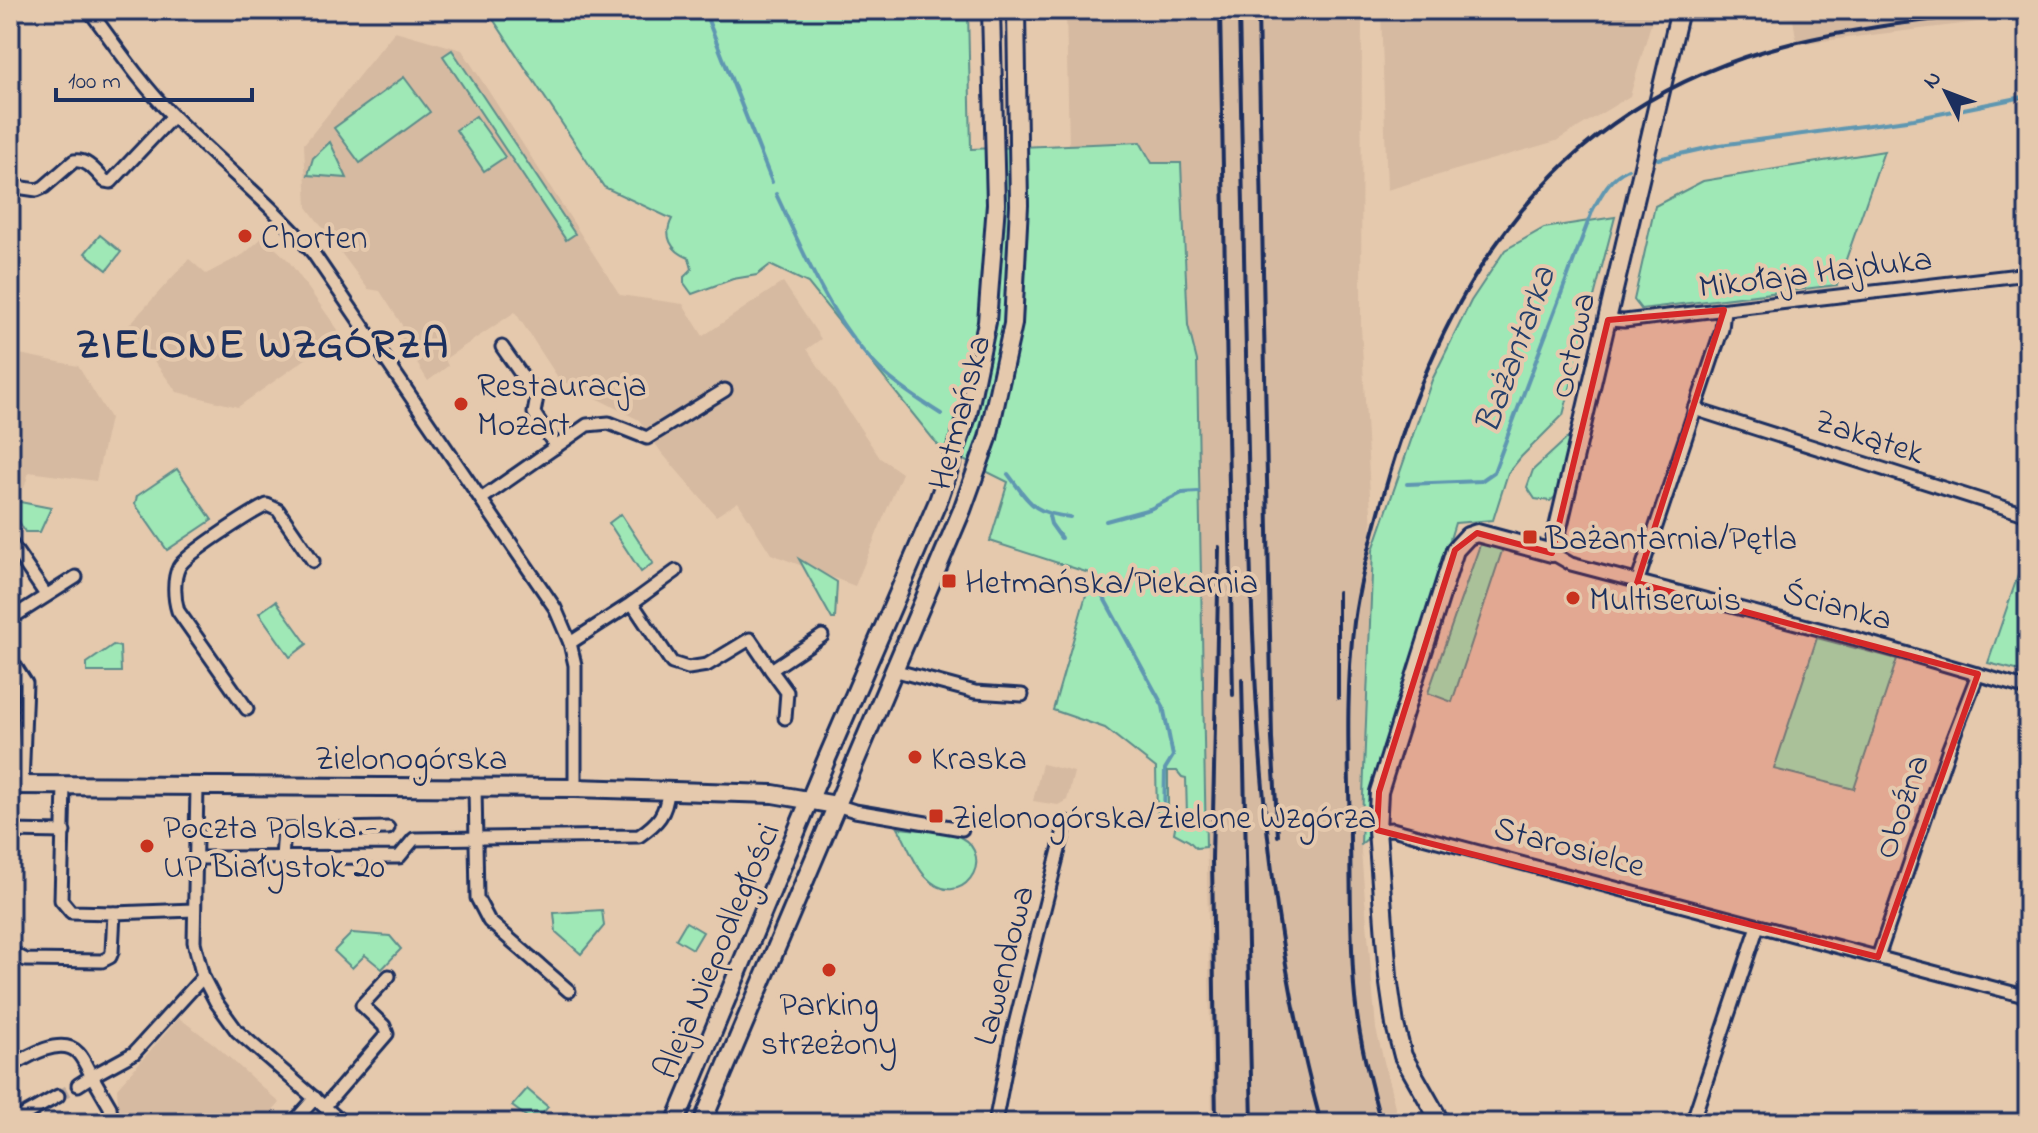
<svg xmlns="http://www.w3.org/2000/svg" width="2038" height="1133" viewBox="0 0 2038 1133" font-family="'Indie Flower',sans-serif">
<rect width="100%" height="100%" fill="#e5c9ad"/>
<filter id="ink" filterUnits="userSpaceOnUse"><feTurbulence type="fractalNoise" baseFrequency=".0125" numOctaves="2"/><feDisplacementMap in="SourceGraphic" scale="16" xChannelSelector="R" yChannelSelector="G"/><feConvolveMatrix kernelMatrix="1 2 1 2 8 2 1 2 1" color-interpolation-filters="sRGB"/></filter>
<g filter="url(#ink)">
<g fill="#d6baa1">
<polygon points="1066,10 1362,10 1361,326 1373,550 1361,852 1376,1029 1399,1123 1212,1123 1197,361 1188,325 1186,241 1183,235 1181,163 1152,163 1140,142 1069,145"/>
<polygon points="1381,10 1655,10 1630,96 1556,141 1387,190"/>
<polygon points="1727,10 2028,10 2028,16 1797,44 1793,19"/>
<polygon points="395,31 462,50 620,295 683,304 703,336 783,282 821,339 807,349 880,458 902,473 855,586 771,554 738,502 716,516 661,452 639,420 559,379 515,312 445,359 448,366 428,381 400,336 402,325 380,291 368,289 307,207 304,144"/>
<polygon points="263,237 288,260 341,334 238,407 177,392 128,326 189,259 206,274 244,254"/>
<polygon points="10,352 78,366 110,418 96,481 29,472 24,488 10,485"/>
<polygon points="1042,764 1074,772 1067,800 1058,805 1033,801"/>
<polygon points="179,1018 214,1044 280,1103 262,1123 119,1123 117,1088"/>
</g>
<g fill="#9fe8b6" stroke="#5d8c8a" stroke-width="2">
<path d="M487 10H968L971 149 1140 142 1152 163H1181L1188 325 1197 361 1206 847 1196 848 1189 841 1174 833 1176 822 1187 816 1186 778 1182 777 1177 771H1168V819L1157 816 1156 768 1105 728 1053 710 1092 574 990 541 1008 482 941 449 808 283 770 265 757 275 733 279 692 294 684 283V277L692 269 689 258C671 251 663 236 672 219L604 187Z"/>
<polygon points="452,50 575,234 566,240 443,56"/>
<polygon points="404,77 430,112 360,163 334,128"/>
<polygon points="476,116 505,157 484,171 456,130"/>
<polygon points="330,142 347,178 308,175 313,158"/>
<polygon points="1884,151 1837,285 1641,309 1634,300 1655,206 1703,181"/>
<polygon points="1615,217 1563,415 1521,457 1508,473 1493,520 1455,523 1374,789 1370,815 1367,815 1367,839 1361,844 1373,550 1432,380 1471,301 1505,250 1544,228"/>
<polygon points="100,235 121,252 107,270 85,253"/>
<polygon points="1574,432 1560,493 1550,501 1535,499 1527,487 1533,470"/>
<polygon points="177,469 212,520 167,550 135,504 137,496"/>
<polygon points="10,500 51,508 40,532 25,532 10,505"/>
<polygon points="621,514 653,563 641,572 609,523"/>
<polygon points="1481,542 1503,548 1452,702 1428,693"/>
<polygon points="2028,546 2028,668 2020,671 1988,663"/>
<polygon points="799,559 837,582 835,619 832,619"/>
<polygon points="276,601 307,644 290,657 259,613"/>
<polygon points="1817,638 1897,659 1854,789 1774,769"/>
<polygon points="113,645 120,647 121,672 87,672 87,663"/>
<path d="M898 828C914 830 947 830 960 837 999 857 960 914 926 877 914 865 907 843 898 828Z"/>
<polygon points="602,910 604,926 581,954 556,932 554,913"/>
<polygon points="686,922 703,932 693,949 676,939"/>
<polygon points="352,933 390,936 401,949 382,969 365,955 352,968 334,951"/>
<polygon points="527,1089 548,1107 535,1123 512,1106"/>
</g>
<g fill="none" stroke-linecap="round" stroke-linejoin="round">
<g stroke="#5f97b1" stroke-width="4">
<polyline points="704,10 772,182"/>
<polyline points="1658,159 1720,145 1914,119 2028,96"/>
<path d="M776 194C806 257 833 327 885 374 902 389 922 402 941 414"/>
<path d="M1008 474C1030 503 1032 513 1070 517"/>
<path d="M1407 484 1481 481 1494 472 1593 209C1603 192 1609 178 1628 169"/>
<polyline points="1049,516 1051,524 1061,538"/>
<polyline points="1106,521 1150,509 1182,493 1198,492"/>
<polyline points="1093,578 1163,706 1173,756 1165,769 1164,818"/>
</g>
<polyline stroke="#bdaa9d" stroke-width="11" stroke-dasharray="11 5.5" stroke-linecap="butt" points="58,1096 78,1085"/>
<g stroke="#1b2f5e" stroke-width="17">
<g id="street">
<path d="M89 10C116 46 141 84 173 116 219 163 271 203 313 253L555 608 570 643 575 665V788"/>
<path d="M10 186 37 190 44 187 74 161C88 159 96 172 105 181L111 182 173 116"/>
<polyline points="1608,320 1624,321 2028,274"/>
<polyline points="502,347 537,397 534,413 556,447"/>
<polyline points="1694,409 2028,515"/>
<polyline points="481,499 587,425 609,423 647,438 725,390"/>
<polyline points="10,542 46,595"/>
<polyline points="1552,553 1571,564 1857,639 2028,689"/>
<polyline points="1637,583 1722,329 1724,310"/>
<polyline points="632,603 676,571"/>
<polyline points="10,619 76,577"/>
<polyline points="570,643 632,603 672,663 688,668 707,665 750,639 771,670 822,636"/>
<polyline points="10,658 26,683 22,785"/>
<polyline points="771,670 787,692 785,718"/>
<polyline points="893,670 975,692 1022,695"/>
<path d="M247 709 178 611C174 598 173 579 179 567 186 554 252 512 267 505L278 510 313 561"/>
<polyline points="197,787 194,942 203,977 216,1002 237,1031 343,1123"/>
<polyline points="475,787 477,898 489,921 569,991"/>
<polyline points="836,805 855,811 962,829"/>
<polyline points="1377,830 1392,829 2028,997"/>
<polyline points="10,831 64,832"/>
<path d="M194 858 399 857 414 839 639 836C658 823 666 814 668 791"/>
<polyline points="282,858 284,830 388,828"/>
<polyline points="114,913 194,910"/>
<polyline points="10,952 26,960 102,961 110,957 112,952 114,913 71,912 61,900 64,786"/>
<polyline points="1878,957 1949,748 1978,674"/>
<path d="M10 1067C25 1058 61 1035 78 1053 84 1059 87 1069 92 1076L78 1085"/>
<polyline points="325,1106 387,1034 384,1026 362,1005 389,976"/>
<polyline points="10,1123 58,1096"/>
<polyline points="112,1123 110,1107 92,1076 134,1053 203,977"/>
<polyline points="293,1123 315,1098"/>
<polyline points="995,1123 1011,1040 1066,822"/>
<polyline points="1692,1123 1758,926"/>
</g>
</g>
<g stroke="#1b2f5e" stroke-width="22">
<g id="secondary">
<polyline points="10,785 575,788 773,794 836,805"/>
<polyline points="675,1123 825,763 938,501 968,414 987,322 996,204 991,10"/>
<polyline points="702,1123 962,510 988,438 1013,324 1019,205 1016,10"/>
<polyline points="1441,1123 1403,1056 1395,1025 1388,977 1377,830 1379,792 1455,550 1468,536 1477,533 1552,553 1680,10"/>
</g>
</g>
<use href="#street" stroke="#e5c9ad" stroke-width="11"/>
<use href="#secondary" stroke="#e5c9ad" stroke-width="16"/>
<g stroke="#1b2f5e" stroke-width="4">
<polyline points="1220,10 1233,695"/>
<path d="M1239 10C1242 157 1245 304 1248 452 1252 681 1260 899 1321 1123"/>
<polyline points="1258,10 1272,739 1278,836"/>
<polyline points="1338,592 1338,698"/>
<polyline points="1242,679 1252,1123"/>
<polyline points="1216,1123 1212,859 1219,547"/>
<path d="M1381 1123C1370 1082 1359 1040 1355 998 1350 946 1351 893 1350 840 1349 767 1345 694 1354 622 1359 584 1369 549 1379 512 1419 359 1492 203 1629 113 1750 34 1870 28 2009 10"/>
</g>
</g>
</g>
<path fill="#d62828" fill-opacity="0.2" stroke="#d62828" stroke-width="6" stroke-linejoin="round" d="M1724 310 1637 583 1978 674 1878 957 1377 830 1379 792 1455 550 1477 533 1552 553 1608 320Z"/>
<g fill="#c8321e" stroke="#e5c9ad" stroke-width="3">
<circle cx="245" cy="236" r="8"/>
<circle cx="461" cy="404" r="8"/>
<rect x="1522" y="529" width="16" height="16" rx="4"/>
<rect x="941" y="573" width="16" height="16" rx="4"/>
<circle cx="1573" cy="598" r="8"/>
<circle cx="915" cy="757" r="8"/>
<rect x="928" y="808" width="16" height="16" rx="4"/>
<circle cx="147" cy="846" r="8"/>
<circle cx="829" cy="970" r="8"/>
</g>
<g text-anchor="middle" stroke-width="8" stroke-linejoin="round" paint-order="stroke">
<g font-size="34" fill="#1b2f5e" stroke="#e5c9ad" text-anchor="start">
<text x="261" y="248">Chorten</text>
<text x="477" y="396">Restauracja<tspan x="477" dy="39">Mozart</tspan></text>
<text x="1546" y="549">Bażantarnia/Pętla</text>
<text x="965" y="593">Hetmańska/Piekarnia</text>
<text x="1589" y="610">Multiserwis</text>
<text x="931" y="769">Kraska</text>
<text x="952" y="828">Zielonogórska/Zielone Wzgórza</text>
<text x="163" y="838">Poczta Polska -<tspan x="163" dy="39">UP Białystok 20</tspan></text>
<text x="829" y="1015" text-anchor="middle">Parking<tspan x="829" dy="39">strzeżony</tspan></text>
</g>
<g font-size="34" fill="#1b2f5e" stroke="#e5c9ad">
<text transform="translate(1815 271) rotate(-7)" y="12">Mikołaja Hajduka</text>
<text transform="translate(1571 345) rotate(-77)" y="12">Octowa</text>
<text transform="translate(958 412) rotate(-75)" y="12">Hetmańska</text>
<text transform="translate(1870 435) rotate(18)" y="12">Zakątek</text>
<text transform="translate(1838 604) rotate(15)" y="12">Ścianka</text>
<text x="411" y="769">Zielonogórska</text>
<text transform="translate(1900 806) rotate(-71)" y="12">Oboźna</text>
<text transform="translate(1570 845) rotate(15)" y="12">Starosielce</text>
<text transform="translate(715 950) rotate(-67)" y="12">Aleja Niepodległości</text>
<text transform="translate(1002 965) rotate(-76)" y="12">Lawendowa</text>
</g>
<g font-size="36" font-style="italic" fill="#26406c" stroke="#e5c9ad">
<text transform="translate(1513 349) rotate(-70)" y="13">Bażantarka</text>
</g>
<g font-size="42" font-weight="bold" letter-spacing="2" fill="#1b2f5e" stroke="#e5c9ad">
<text x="263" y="357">ZIELONE WZGÓRZA</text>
</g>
</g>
<rect width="2038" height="1133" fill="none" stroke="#e5c9ad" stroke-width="40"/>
<rect x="20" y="20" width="1998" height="1093" fill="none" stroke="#1b2f5e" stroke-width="3" filter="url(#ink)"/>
<g transform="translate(1946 92) rotate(312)" stroke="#e5c9ad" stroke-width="6" paint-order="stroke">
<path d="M0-6L14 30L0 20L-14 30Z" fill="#1b2f5e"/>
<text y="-12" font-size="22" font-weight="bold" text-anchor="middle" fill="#1b2f5e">N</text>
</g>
<path d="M56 88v12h196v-12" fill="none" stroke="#1b2f5e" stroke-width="4"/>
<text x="68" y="88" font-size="24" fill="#1b2f5e" stroke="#e5c9ad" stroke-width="6" paint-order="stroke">100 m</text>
</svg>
